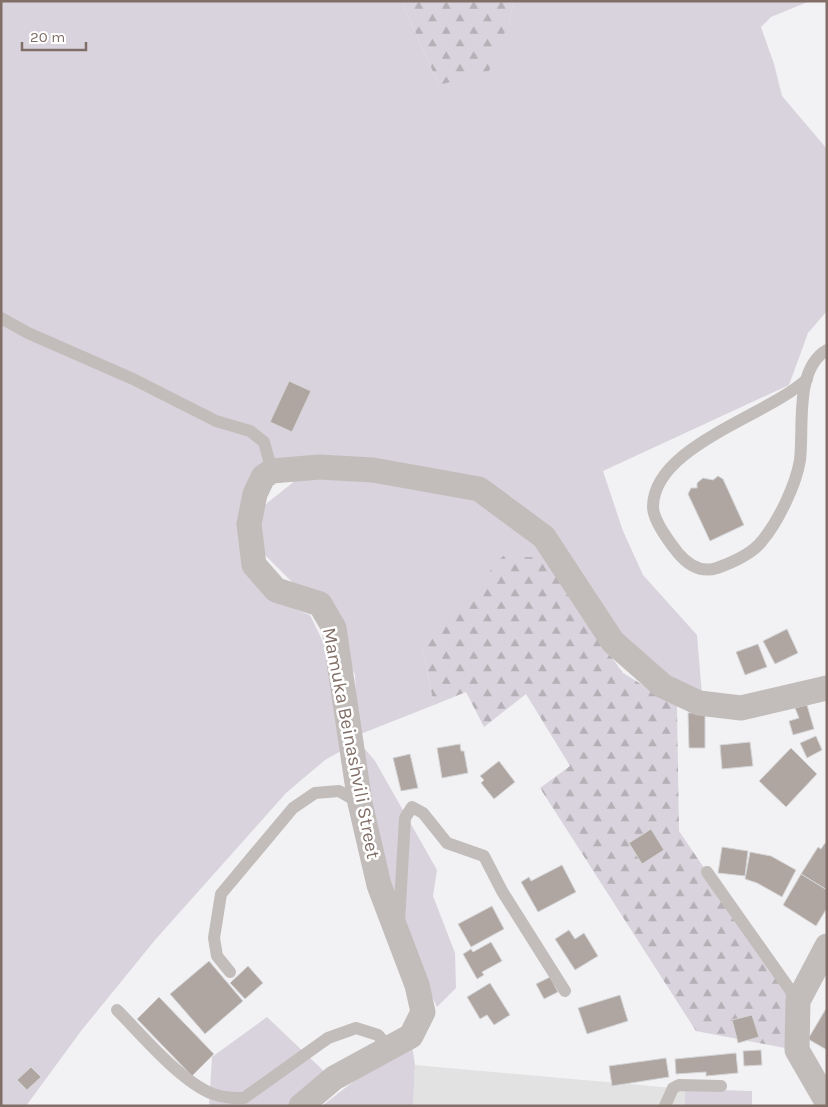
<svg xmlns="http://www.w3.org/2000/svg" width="828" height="1107" viewBox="0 0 828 1107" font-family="Karla,sans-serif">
<defs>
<pattern id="forest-firs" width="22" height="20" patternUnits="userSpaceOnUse" patternTransform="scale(1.25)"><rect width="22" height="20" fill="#d8d3dc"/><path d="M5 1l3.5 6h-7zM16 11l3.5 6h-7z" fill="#b5afb6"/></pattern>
</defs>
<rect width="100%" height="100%" fill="#f2f2f5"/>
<polygon fill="#e3e2e3" points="415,1065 685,1089 685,1106 413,1106"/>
<g fill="#d8d3dc">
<polygon points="1,1 401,1 439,85 509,22 514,1 810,1 771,17 761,27 774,64 782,96 827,149 827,311 808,333 789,385 603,471 623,531 643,575 697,635 702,695 664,680 597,613 478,482 272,471 255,493 269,599 310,615 328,652 341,751 325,760 286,793 155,940 81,1031 26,1106 1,1106"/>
<polygon points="312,479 396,482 479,494 549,558 422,647 434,705 358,735 355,675 328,604 305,595 260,550 256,512 296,480"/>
<polygon points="360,743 375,761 437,870 433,896 455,953 456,988 437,1007 404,936 384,873"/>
<polygon points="267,1017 329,1076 294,1106 209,1106 212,1057"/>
<polygon points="412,1046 415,1065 413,1106 322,1106 363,1074"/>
<polygon points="685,1089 752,1091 752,1106 685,1106"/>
</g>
<g fill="url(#forest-firs)">
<polygon points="401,1 514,1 509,22 489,71 439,85"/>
<polygon points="503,556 549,558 582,616 623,673 677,706 679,831 794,1000 785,1048 696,1031 540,788 570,766 526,694 484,727 466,692 434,705 422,647"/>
</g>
<g fill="#afa6a2" stroke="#d5d5d7">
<polygon points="289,381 311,391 292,432 270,422"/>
<polygon points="718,476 723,479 744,525 710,541 688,494 691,488 697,488 697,483 703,478 713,480"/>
<polygon points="787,629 798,653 775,664 763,641"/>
<polygon points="758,644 767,667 745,675 736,652"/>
<polygon points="807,705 814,729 793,735 789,721 799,718 795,708"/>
<polygon points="705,712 705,748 689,748 688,713"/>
<polygon points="816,736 822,750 807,758 800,743"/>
<polygon points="750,742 753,766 722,769 720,745"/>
<polygon points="460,744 461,751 464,751 468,773 442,778 437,748"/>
<polygon points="791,748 817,774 786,807 759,781"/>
<polygon points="410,754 418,788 401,791 393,758"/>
<polygon points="499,761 515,782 494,799 481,783 484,780 480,776"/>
<polygon points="651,829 664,850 642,864 629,843"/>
<polygon points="825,843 827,844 827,890 801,874 818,847 821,849"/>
<polygon points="722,847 748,851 745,876 718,873"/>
<polygon points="750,852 771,856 796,870 782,897 757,883 745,879"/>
<polygon points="562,865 576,892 538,912 521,882 529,877 531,881"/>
<polygon points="801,874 827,890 827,908 816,926 783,905"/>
<polygon points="492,906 504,929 471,947 458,924"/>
<polygon points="569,930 575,939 584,933 598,956 575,970 555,939"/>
<polygon points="491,942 502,961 482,972 484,975 477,979 463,954 471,949 473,952"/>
<polygon points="209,961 243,1001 205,1034 170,994"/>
<polygon points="248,966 263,983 245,999 230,983"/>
<polygon points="550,977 558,992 544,999 536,984"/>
<polygon points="490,983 510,1015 494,1025 487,1015 480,1019 467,997"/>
<polygon points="620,995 628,1021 587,1034 578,1008"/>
<polygon points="159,997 214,1054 192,1076 137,1019"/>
<polygon points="827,1007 827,1050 808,1039"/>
<polygon points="752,1015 759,1037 738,1043 732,1020"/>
<polygon points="761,1050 762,1065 744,1066 743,1051"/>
<polygon points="736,1053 738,1073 706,1076 706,1072 676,1074 675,1059"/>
<polygon points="666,1058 669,1077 612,1086 609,1066"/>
<polygon points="31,1067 41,1077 27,1090 17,1080"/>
</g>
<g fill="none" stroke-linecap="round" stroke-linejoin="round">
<g stroke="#c2bdba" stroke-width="12">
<polyline points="1,318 28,333 133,379 216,421 250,431 264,442 272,471"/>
<path d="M807 379C768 416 653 446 653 507 653 520 670 543 678 553 688 565 701 573 717 568 731 563 752 554 762 541 778 522 796 485 800 460 804 428 794 369 827 350"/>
<polyline points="707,872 798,1001"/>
<polyline points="399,922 405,818 412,807 423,813 447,843 484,856 502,891 565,991"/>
<polyline points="230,972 217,956 214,938 221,894 293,808 315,793 339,791 360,803"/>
<path d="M117 1010C142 1035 181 1082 213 1094 224 1098 233 1098 244 1098L328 1038 356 1028 378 1035 389 1048"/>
<polyline points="665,1106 673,1088 679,1085 721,1086"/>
</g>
<g stroke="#c2bdba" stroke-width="25">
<polyline points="827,946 798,1001 797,1050 827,1102"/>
<polyline points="301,1106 334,1078 411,1036 423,1012 417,985 379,885 360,803 334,628 320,604 276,590 254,565 249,524 255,494 263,477 272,471 319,467 373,470 479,489 544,537 613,642 663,686 699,703 741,708 827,688"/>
</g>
</g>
<g text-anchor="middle" stroke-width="5" stroke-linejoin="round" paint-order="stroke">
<g font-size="19" fill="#816f67" stroke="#fff">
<text transform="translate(352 743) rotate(79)" y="7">Mamuka Beinashvili Street</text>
</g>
</g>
<rect width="828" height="1107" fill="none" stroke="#816f67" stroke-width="5"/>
<path d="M22 42v8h64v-8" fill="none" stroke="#816f67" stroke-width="2.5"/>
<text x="30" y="42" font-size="15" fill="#816f67" stroke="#ffffff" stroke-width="4" paint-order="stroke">20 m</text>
</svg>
